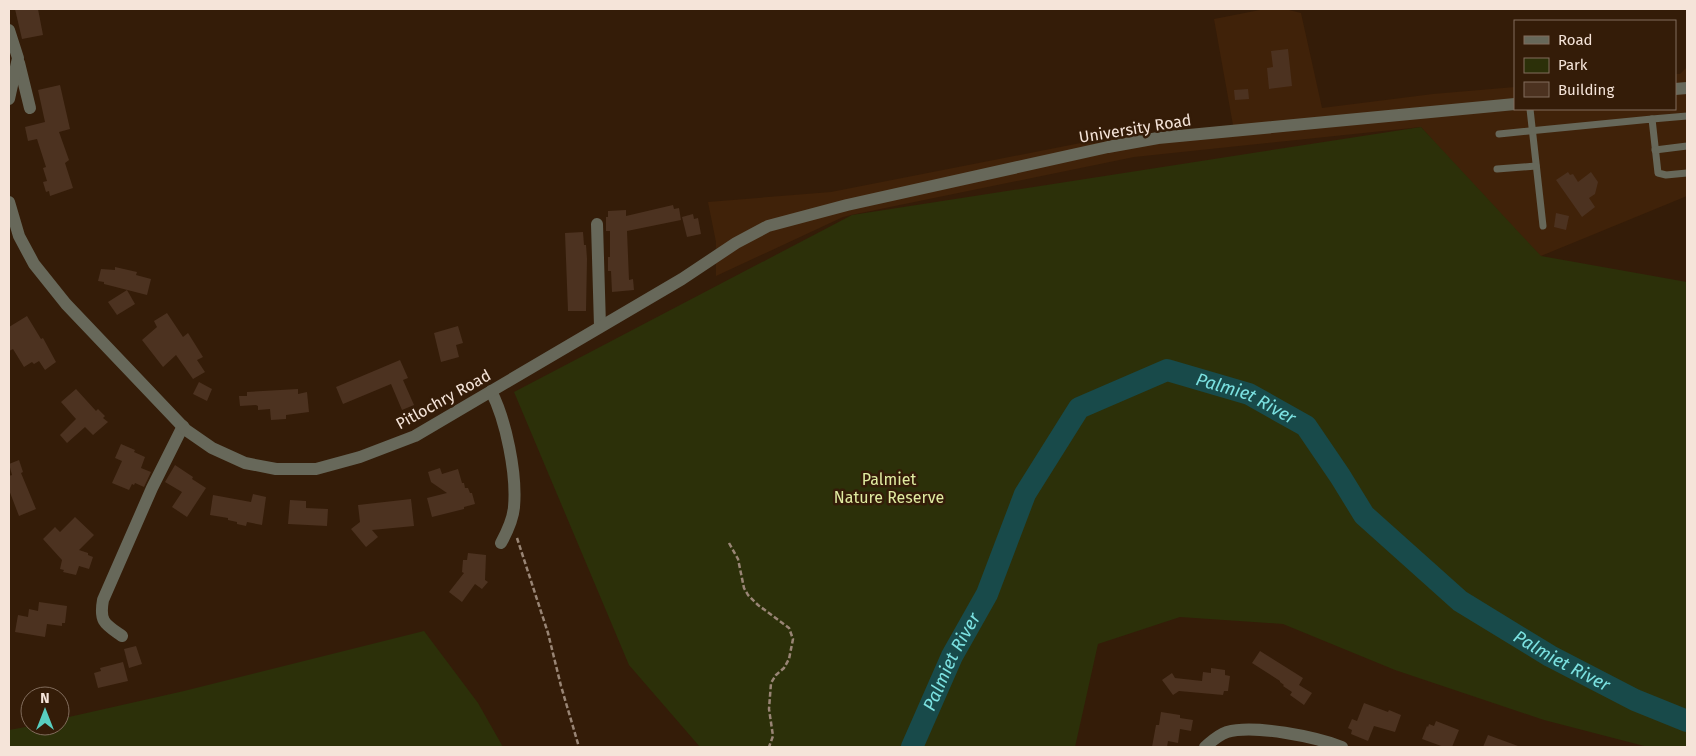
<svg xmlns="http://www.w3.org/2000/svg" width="1696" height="756" viewBox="0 0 1696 756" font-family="'Fira Sans',sans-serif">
<rect width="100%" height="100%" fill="#341c08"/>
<polygon fill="#402209" points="1265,9 1285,9 1301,13 1322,108 1433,94 1515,87 1515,109 1675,109 1675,74 1680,74 1687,67 1687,196 1536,258 1421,127 1134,157 851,215 843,217 716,276 716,242 708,202 831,192 1111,137 1233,125 1214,19"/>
<g fill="#2c3009">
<polygon points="1421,127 1541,256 1687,282 1687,747 1648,747 1544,720 1395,670 1283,624 1180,617 1098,644 1075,747 700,747 629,665 514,392 852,215"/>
<polygon points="424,631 478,703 503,747 9,747 9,730 31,726 60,726 60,719 184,691"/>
</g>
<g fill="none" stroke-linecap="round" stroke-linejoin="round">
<path stroke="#184a4a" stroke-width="22" id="s1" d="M912 747 952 656 987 594 1025 494 1079 408 1167 370 1249 394 1306 426 1340 476 1364 515 1460 601 1550 656 1635 700 1687 721"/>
</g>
<g fill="#4c3220">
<polygon points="15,9 38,9 43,35 22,39"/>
<polygon points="1288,49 1292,86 1269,89 1267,68 1273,67 1271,51"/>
<polygon points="60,85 70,129 59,132 69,160 65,163 73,188 50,196 49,191 46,192 43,182 47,181 43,168 46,167 37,139 28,141 25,127 45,122 38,90"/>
<polygon points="1248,89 1249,99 1235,100 1234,90"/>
<polygon points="1568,172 1570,175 1573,174 1578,182 1591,172 1598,182 1595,194 1589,198 1595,207 1582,217 1556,180"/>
<polygon points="673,205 674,209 679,208 681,220 627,231 629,280 633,279 634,290 612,292 611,271 608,271 608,257 610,257 610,231 606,231 606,217 608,217 608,211 626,210 626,216"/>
<polygon points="1556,213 1569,216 1566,230 1554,227"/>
<polygon points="693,214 694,219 698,218 701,234 687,237 682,217"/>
<polygon points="583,232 584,245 586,245 587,259 586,311 568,311 565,233"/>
<polygon points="115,267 137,272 136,275 151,279 147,295 104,284 104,282 98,281 101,269 115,270"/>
<polygon points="127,290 135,304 117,315 108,302"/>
<polygon points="167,313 183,337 188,333 203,357 197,360 205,372 193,379 176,355 163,367 142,340 157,327 154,321"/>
<polygon points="27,316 41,339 43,338 56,362 45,370 39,361 34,364 32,362 24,367 13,349 9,351 9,327"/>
<polygon points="458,326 463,343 456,345 459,357 441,362 434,333"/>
<polygon points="400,360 408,378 403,380 414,405 402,410 391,384 343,404 336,387"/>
<polygon points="199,382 212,389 207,401 193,394"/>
<polygon points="76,389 96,411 98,409 105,416 103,418 108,422 93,435 85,427 67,443 60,435 76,419 61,402"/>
<polygon points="298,389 298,394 307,392 309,412 286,415 286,419 271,420 270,409 258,410 258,406 256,405 240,406 239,396 247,396 247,392"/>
<polygon points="121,444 135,450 134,452 145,457 141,468 151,472 144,487 135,483 134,485 132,484 129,490 112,483 122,461 115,458"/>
<polygon points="19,460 23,472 21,473 36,509 19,516 9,490 9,476 12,475 9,464"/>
<polygon points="175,465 193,477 192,479 206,488 187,517 172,507 182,492 165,482"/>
<polygon points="440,468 442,474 458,469 462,483 464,483 465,488 468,488 470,493 472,493 475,504 464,507 464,509 432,517 427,498 447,493 431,482 428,472"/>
<polygon points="253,494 266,497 262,525 247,522 246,526 237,524 237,522 228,520 228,518 210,515 213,495 251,502"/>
<polygon points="411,499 414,526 372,530 378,537 366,547 351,529 360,522 358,505"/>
<polygon points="290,500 306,501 306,508 328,509 327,526 288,524"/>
<polygon points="75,517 94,535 79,550 88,553 88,555 93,557 89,569 79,566 76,575 63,572 64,570 60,569 62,560 43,539 55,527 60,532"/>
<polygon points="468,553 486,555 485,580 488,582 482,589 475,584 462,602 449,592 464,573 462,572 463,560 467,560"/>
<polygon points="39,602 67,606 65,623 62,623 62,626 47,624 45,637 15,632 18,615 28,617 29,609 38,611"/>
<polygon points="136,646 142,664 129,668 124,649"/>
<polygon points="1260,651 1303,678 1299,685 1312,693 1304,705 1290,695 1292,692 1283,686 1284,685 1280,682 1280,681 1252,663"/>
<polygon points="123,662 128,681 98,688 94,673 101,671 100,668"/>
<polygon points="1211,668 1225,670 1225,675 1230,676 1228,691 1224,691 1223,695 1179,691 1173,695 1162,680 1172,673 1175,678 1202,681 1203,672 1211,673"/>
<polygon points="1364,703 1388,712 1389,710 1401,715 1395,732 1374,726 1368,741 1351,734 1352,730 1348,728 1352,719 1357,721"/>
<polygon points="1161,712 1180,715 1180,718 1193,720 1191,731 1180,729 1178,743 1168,741 1167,747 1152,747 1156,725 1159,725"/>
<polygon points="1436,721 1459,730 1452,747 1444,747 1422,739 1427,726 1428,727 1429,724 1434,726"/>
<polygon points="1488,735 1518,746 1517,747 1483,747"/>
</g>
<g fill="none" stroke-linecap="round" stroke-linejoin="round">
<g stroke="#998575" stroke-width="2.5" stroke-dasharray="5 2.5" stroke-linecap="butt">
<polyline points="517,538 548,633 561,686 579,747"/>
<polyline points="729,543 738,559 744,588 748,595 758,605 789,628 793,639 789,659 784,668 776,675 771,683 769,709 773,736 769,747"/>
</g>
<g stroke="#67685a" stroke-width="7">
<polyline points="1530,109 1543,226"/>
<polyline points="1652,119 1687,116"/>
<polyline points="1499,134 1652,119 1658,173 1666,175 1687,173"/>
<polyline points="1655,150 1687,146"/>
<polyline points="1497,169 1536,166"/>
</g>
<g stroke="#67685a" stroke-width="12">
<polyline points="19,63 30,108"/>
<polyline points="9,99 18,58 9,30"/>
<polyline points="597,224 600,326"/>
<path d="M491 391C506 420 517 474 514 507 513 520 507 532 501 543"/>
<path d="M122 636C105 624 99 622 103 600L152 488 183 426"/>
<path d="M1205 747C1212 741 1218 735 1227 732 1254 724 1316 737 1342 747"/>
</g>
<g stroke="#67685a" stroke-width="12">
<polyline points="1675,89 1687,88"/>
<polyline points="9,202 19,236 34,264 66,304 186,430 212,448 245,463 276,469 316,469 360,457 415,436 682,279 736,243 768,226 847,205 1108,147 1158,138 1515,104"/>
</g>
</g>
<g text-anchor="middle" stroke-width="5" stroke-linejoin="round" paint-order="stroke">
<g font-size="16" fill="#f5e4d9" stroke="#341c08">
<text transform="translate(1135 128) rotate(-9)" y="6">University Road</text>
<text transform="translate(443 399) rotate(-29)" y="6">Pitlochry Road</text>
</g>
<g font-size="16" fill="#e0eba1" stroke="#341c08">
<text x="889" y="485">Palmiet<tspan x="889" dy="18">Nature Reserve</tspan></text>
</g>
<g font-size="18" font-style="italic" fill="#7be1e1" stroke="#341c08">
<text dy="6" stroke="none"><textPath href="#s1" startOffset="559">Palmiet River</textPath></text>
<text dy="6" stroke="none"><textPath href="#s1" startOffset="979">Palmiet River</textPath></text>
<text dy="6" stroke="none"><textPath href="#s1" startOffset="94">Palmiet River</textPath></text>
</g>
</g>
<rect width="1696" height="756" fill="none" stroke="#f5e4d9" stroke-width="20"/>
<rect x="1514" y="20" width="162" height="90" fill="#341c08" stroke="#816c5c"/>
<rect x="1524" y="36" width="25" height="8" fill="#67685a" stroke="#816c5c"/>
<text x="1558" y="45" font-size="15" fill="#f5e4d9">Road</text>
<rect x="1524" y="58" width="25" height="15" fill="#2c3009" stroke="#816c5c"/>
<text x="1558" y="70" font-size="15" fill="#f5e4d9">Park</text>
<rect x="1524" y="82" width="25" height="15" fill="#4c3220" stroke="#816c5c"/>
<text x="1558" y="95" font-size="15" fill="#f5e4d9">Building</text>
<g transform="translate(45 711)"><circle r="24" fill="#341c08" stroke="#816c5c"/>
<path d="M0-4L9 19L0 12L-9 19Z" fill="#58cec0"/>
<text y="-8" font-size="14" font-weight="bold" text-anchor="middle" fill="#f5e4d9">N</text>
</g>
</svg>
